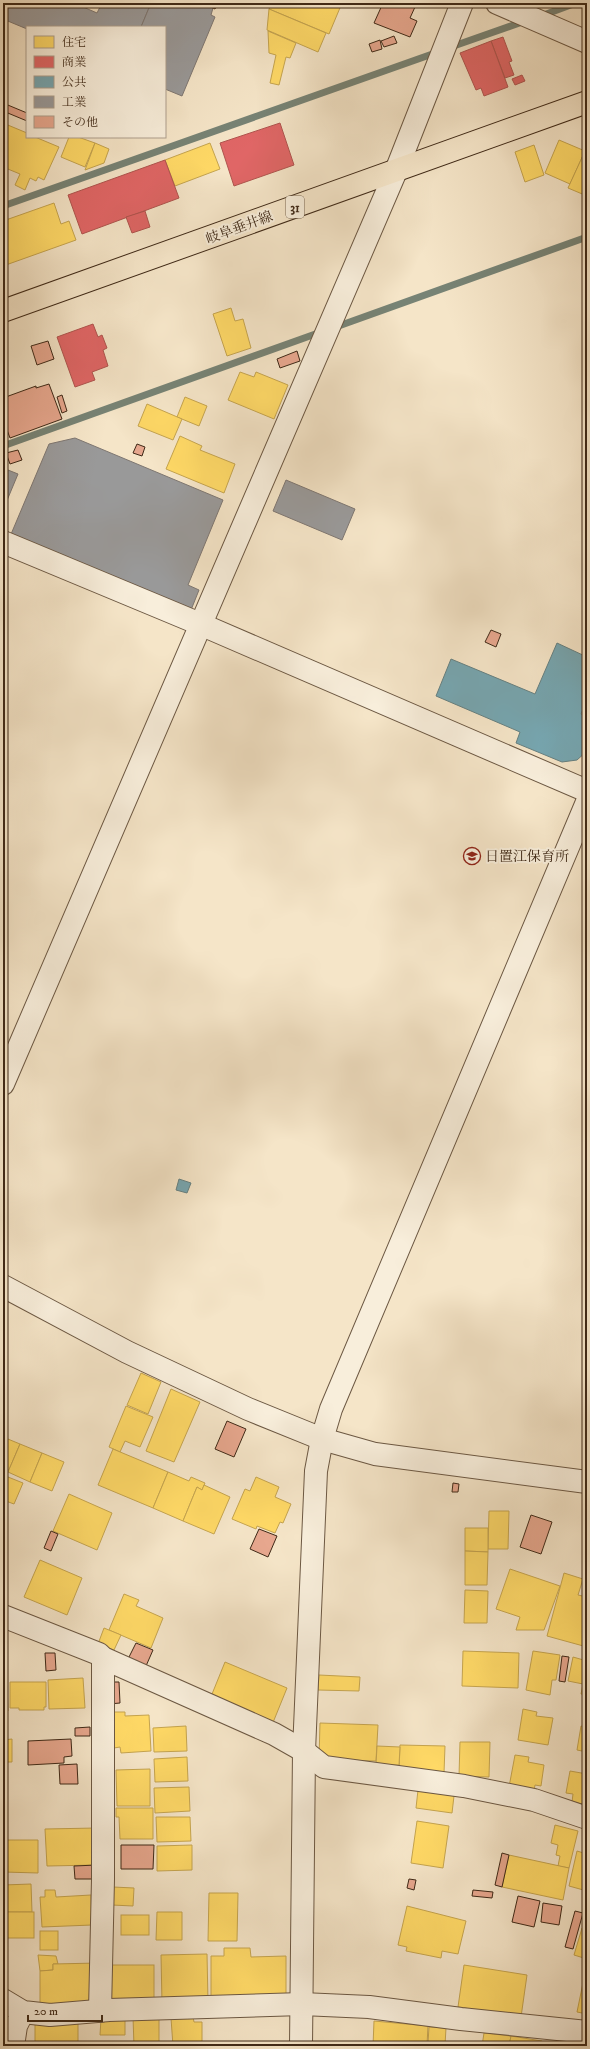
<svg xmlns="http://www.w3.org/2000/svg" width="590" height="2049" viewBox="0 0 590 2049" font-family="'IM FELL DW Pica','Noto Serif JP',serif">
<rect width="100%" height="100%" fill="#f5e5c8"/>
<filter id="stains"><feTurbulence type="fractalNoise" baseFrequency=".005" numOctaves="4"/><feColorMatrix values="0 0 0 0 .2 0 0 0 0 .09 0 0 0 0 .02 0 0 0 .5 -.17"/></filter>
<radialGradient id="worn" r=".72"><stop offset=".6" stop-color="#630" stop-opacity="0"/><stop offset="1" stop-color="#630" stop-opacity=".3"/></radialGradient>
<g fill="#ffd966" stroke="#c5a44e">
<polygon points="272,3 342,3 329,34 269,9"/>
<polygon points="529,3 553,3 540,8"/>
<polygon points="269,9 326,33 318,52 267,30"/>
<polygon points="268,31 296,43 290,58 286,57 279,85 270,83 276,55 269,53"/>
<polygon points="3,123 27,133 27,137 35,137 59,147 44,180 38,177 36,181 30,178 25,190 15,185 20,174 3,167"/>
<polygon points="69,137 78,137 95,143 85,167 61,157"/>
<polygon points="559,140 585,151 570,184 545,173"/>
<polygon points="95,143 109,149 104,163 85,170"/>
<polygon points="210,143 220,169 175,186 165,160"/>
<polygon points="534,145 544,175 525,182 515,152"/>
<polygon points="585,151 587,152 587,196 568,188"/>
<polygon points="54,203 61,224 69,221 76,240 3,266 3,221"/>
<polygon points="231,308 235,321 243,319 251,348 227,356 213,314"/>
<polygon points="240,372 254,377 256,372 288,385 274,419 228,400"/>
<polygon points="185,397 207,406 199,426 177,417"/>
<polygon points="147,404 182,419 173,440 138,426"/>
<polygon points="180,436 202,446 200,450 235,464 224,493 166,469"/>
<polygon points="141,1373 161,1382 148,1414 127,1405"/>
<polygon points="171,1389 200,1402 174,1462 146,1451"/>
<polygon points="126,1406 153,1417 140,1447 125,1441 120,1452 109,1447"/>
<polygon points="3,1437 20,1444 8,1472 3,1470"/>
<polygon points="20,1444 42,1453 30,1482 8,1472"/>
<polygon points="113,1449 168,1472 153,1508 98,1485"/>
<polygon points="42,1453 64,1462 52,1491 30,1482"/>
<polygon points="168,1472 189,1481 191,1477 205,1483 202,1490 197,1487 183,1521 153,1508"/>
<polygon points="3,1475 23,1483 14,1504 3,1500"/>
<polygon points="256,1477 279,1487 275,1497 291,1504 283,1523 280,1522 275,1533 257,1526 256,1529 232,1519 245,1489 250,1491"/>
<polygon points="204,1485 230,1497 214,1534 183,1521 197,1487 202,1490"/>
<polygon points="69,1494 112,1513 97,1550 53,1531"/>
<polygon points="489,1511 509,1511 508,1549 488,1549"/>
<polygon points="465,1528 488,1528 488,1552 465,1551"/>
<polygon points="465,1551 488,1552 487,1585 465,1585"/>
<polygon points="40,1560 82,1578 67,1615 24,1597"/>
<polygon points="510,1569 560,1586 544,1630 516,1630 520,1617 496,1609"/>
<polygon points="564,1573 583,1579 578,1595 587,1597 587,1647 547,1636"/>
<polygon points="465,1590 488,1591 487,1623 464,1623"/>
<polygon points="124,1594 139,1600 136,1606 163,1618 151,1648 109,1630"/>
<polygon points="104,1628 121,1635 114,1650 98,1644"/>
<polygon points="463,1651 519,1653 518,1688 462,1686"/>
<polygon points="533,1651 560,1655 556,1680 552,1680 550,1695 526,1690"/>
<polygon points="573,1657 587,1661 587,1695 581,1694 583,1684 568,1681"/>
<polygon points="225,1662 287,1688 272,1725 210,1699"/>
<polygon points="319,1675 360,1677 359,1691 318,1690"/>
<polygon points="83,1678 85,1708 49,1709 48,1680"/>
<polygon points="10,1682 46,1682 46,1707 44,1707 44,1710 19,1710 19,1708 10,1708"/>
<polygon points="3,1683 7,1683 8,1711 3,1711"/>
<polygon points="523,1709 537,1712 536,1716 553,1718 548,1745 518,1740"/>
<polygon points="112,1712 125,1712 125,1716 149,1715 151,1751 121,1753 120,1747 114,1748"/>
<polygon points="320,1723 378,1725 376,1761 319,1759"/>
<polygon points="186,1726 187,1751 154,1752 153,1728"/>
<polygon points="581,1726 587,1727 587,1752 577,1750"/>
<polygon points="12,1739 12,1762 3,1762 3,1740"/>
<polygon points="460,1742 490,1742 489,1777 459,1776"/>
<polygon points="400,1745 445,1746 444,1773 399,1772"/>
<polygon points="377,1746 400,1747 399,1765 376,1765"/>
<polygon points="515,1755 529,1757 528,1762 544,1765 541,1786 535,1785 534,1791 509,1787"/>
<polygon points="187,1757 188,1781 155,1782 154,1759"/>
<polygon points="150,1769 150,1806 117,1806 116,1770"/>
<polygon points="570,1771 587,1774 587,1805 572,1802 573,1794 566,1793"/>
<polygon points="189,1787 190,1811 155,1813 154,1788"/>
<polygon points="418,1790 454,1796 452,1813 416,1808"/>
<polygon points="116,1808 153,1808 153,1839 120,1839 119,1817 116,1817"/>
<polygon points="156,1817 190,1817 191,1841 157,1842"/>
<polygon points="417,1821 449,1826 443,1868 411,1863"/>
<polygon points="555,1825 578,1831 569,1868 558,1866 560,1856 556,1855 558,1845 551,1843"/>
<polygon points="96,1828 97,1865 47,1866 45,1829"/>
<polygon points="3,1840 38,1840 38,1873 4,1872"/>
<polygon points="192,1845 192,1870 157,1871 157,1846"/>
<polygon points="577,1851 587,1854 587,1891 569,1886"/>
<polygon points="509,1855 569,1868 563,1900 502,1887"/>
<polygon points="31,1884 32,1912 3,1912 3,1885"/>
<polygon points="113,1887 134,1888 133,1906 112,1905"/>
<polygon points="45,1890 55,1890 56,1897 91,1895 92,1925 42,1927 40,1897 45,1897"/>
<polygon points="209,1893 238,1893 237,1941 208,1941"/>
<polygon points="407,1906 466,1921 458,1954 442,1951 441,1958 406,1951 407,1947 398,1945"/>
<rect x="3" y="1912" width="31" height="26"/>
<polygon points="157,1912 182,1912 182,1940 156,1940"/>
<rect x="121" y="1915" width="28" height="20"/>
<polygon points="582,1928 587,1929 587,1959 574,1955"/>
<rect x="40" y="1931" width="18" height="19"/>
<polygon points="224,1948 250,1948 251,1957 286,1956 286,1997 211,1998 211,1956 224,1956"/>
<polygon points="207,1954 208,2002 162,2003 161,1955"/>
<polygon points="38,1955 56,1956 58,1964 53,1964 53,1970 40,1971"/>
<polygon points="98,1963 99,2007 40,2008 40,1971 53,1970 53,1964"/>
<rect x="108" y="1965" width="46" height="37"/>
<polygon points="464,1965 527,1975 521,2017 458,2007"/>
<polygon points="584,1978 587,1978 587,2014 577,2012"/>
<polygon points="35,2017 78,2017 78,2046 35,2044"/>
<polygon points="133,2017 159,2017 159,2046 134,2046"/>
<polygon points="193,2017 194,2022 202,2022 202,2046 173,2046 171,2018"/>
<polygon points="101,2019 125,2019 125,2035 100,2035"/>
<polygon points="374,2021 428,2026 427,2045 408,2043 408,2046 373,2046"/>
<polygon points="429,2027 446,2028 445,2045 428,2043"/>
<polygon points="484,2033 511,2036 509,2046 482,2046"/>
<polygon points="511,2036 542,2041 542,2046 509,2046"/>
</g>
<g fill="#e06666" stroke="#b0544e">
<polygon points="503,37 512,61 509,62 514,75 505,78 491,41"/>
<polygon points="491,41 508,87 484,96 481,88 476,90 460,53"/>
<polygon points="522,75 525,81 515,85 512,79"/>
<polygon points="280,123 294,165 234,186 220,143"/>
<polygon points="165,160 179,198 82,234 68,195"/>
<polygon points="145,211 150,227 132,233 126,217"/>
<polygon points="93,324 98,337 102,335 107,348 103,350 108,366 92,372 95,380 75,387 57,337"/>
</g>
<g fill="#76a5af" stroke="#668081">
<polygon points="557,643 587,657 587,701 581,714 587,717 587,751 577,760 562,762 516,743 520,732 436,696 451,659 535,694"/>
<polygon points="179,1179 191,1183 187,1193 176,1190"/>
</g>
<g fill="#999" stroke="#7e7772">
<polygon points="6,3 74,3 97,13 102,3 151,3 141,27 27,27 27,29 3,19 3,9"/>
<polygon points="151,3 202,3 213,8 211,15 215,17 182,96 165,89 165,27 141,27"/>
<polygon points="3,428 7,439 3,440"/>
<polygon points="75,438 223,500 188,585 199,590 189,615 9,539 49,444"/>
<polygon points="3,468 18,474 3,510"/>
<polygon points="286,480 355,509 342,540 273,511"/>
</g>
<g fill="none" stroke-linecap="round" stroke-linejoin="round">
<g stroke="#778375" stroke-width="7">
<polyline points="541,16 576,3"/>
<polyline points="448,48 525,21"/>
<polyline points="3,206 438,52"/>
<polyline points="333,328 587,237"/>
<polyline points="3,446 321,332"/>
</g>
</g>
<g fill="#e7a78e" stroke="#3f2917">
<polygon points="203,3 218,3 215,9"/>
<polygon points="383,3 406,3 415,7 410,18 417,21 410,37 374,23"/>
<polygon points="394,36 397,43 384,47 381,41"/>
<polygon points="380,40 382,49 372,52 369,44"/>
<polygon points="3,103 27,113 27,121 3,111"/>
<polygon points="3,167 7,169 3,179"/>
<polygon points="48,341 54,359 37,365 31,346"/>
<polygon points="297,351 300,361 280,368 277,359"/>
<polygon points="49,384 62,419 10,438 3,419 3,398 36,386 36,388"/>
<polygon points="62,395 67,411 62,413 57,397"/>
<polygon points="137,444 145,447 142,456 133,453"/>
<polygon points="18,450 22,460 10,464 6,453"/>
<polygon points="491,630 501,634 496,647 485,642"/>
<polygon points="227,1421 246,1429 234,1457 215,1449"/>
<polygon points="453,1483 459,1484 458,1492 452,1492"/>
<polygon points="531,1515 552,1522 541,1554 520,1547"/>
<polygon points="259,1529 277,1536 268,1557 250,1549"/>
<polygon points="51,1531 58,1534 51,1551 44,1548"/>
<polygon points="3,1639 7,1640 7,1649 3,1649"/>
<polygon points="136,1643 153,1650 146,1666 128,1659"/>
<polygon points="45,1653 55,1653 56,1670 46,1671"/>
<polygon points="562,1656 569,1657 565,1682 559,1681"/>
<polygon points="108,1682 119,1682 120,1703 109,1704"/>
<polygon points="90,1727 90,1736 75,1736 75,1728"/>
<polygon points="71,1739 72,1756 64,1757 64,1763 28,1765 28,1741"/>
<polygon points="77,1764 78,1784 60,1784 59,1765"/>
<polygon points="121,1845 154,1845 153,1869 121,1869"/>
<polygon points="502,1853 509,1855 502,1887 495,1885"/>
<polygon points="97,1865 97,1879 75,1879 74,1866"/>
<polygon points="409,1879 416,1880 414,1890 407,1888"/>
<polygon points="473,1890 493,1892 492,1898 472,1896"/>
<polygon points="518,1896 540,1901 534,1927 512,1922"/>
<polygon points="543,1903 562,1906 559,1925 541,1922"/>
<polygon points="575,1911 583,1913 573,1949 565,1947"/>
</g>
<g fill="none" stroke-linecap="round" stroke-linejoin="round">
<g stroke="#6c5843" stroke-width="24">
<g id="minor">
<polyline points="497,3 587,42"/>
<polyline points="3,542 200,624 587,791"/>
<polyline points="3,1084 396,171 462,3"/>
<polyline points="3,1286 127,1352 248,1409 322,1439 375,1454 587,1482"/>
<polyline points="3,1616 99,1654 103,1658 274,1734 304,1751 324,1767 464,1786 534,1800 587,1818"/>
<polyline points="3,2000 23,2012 50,2015 109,2010 302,2004 369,2007 461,2019 587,2032"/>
<polyline points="100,2011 103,1879 103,1658"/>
<polyline points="13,2046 16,2026 23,2012"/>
<polyline points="301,2046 304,1751 316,1471 322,1439 331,1409 587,802"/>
</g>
</g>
<g stroke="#3f2917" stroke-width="24">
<polyline id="major" points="3,311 587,102"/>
</g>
<use href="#minor" stroke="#f8eedb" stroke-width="22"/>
<use href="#major" stroke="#f5e5c8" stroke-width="22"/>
</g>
<defs>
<g id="school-ring" transform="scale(0.9)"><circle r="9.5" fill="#f8eedb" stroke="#8f2418" stroke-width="1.5"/><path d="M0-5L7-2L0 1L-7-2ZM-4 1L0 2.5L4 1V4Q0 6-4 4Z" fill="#8f2418"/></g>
</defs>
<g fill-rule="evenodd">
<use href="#school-ring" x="472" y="856"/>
</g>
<g text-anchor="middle" stroke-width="4" stroke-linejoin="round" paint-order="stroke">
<rect fill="#f8eedb" stroke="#766452" stroke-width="1" x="286" y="196" width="18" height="22" rx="3"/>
<g font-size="13" font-weight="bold" fill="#3f2917">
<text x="295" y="212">31</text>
</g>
<g font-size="14" fill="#3f2917" stroke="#f8eedb">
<text transform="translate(239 227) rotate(-20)" y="5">岐阜垂井線</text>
</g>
<g font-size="14" fill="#3f2917" stroke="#f8eedb" text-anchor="start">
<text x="485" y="861">日置江保育所</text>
</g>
</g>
<rect width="590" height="2049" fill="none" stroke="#f5e5c8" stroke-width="16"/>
<rect x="4" y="4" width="582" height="2041" fill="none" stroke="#3f2917" stroke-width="2"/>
<rect x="8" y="8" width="574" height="2033" fill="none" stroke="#3f2917"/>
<rect x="26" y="26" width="140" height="112" fill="#f8eedb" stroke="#ae9f8d"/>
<rect x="34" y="36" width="20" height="12" fill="#ffd966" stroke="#ae9f8d"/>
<text x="62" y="46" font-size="12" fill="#3f2917">住宅</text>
<rect x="34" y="56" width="20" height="12" fill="#e06666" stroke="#ae9f8d"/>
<text x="62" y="66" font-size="12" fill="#3f2917">商業</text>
<rect x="34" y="76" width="20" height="12" fill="#76a5af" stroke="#ae9f8d"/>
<text x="62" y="86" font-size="12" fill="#3f2917">公共</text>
<rect x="34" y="96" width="20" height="12" fill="#999999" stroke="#ae9f8d"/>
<text x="62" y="106" font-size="12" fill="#3f2917">工業</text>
<rect x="34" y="116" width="20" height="12" fill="#e7a78e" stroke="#ae9f8d"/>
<text x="62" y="126" font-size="12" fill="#3f2917">その他</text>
<path d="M28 2015v6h74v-6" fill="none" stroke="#3f2917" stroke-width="2"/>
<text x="34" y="2015" font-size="12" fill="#3f2917" stroke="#f8eedb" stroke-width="3" paint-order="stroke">20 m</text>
<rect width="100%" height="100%" filter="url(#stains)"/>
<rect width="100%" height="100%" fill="url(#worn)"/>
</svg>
